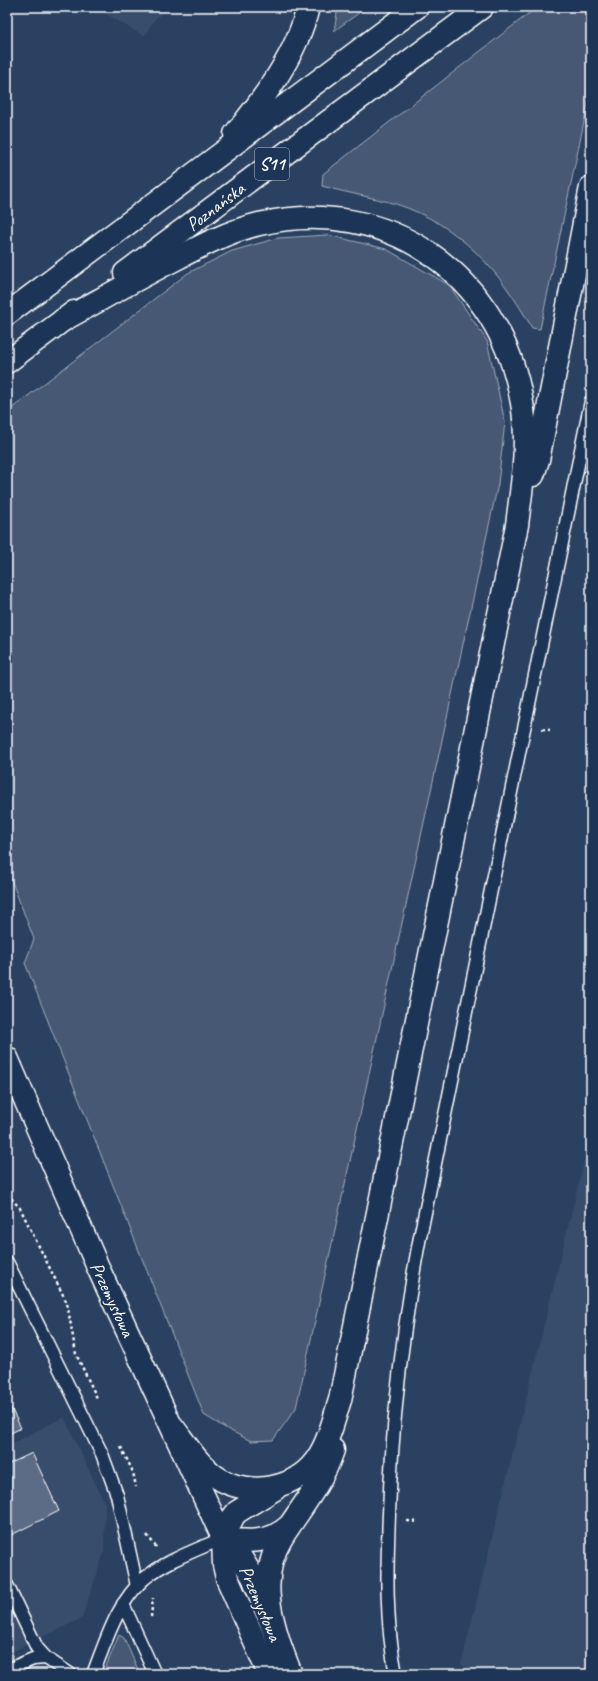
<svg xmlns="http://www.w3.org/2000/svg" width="598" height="1681" viewBox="0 0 598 1681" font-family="Caveat,sans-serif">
<rect width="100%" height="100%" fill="#2a4161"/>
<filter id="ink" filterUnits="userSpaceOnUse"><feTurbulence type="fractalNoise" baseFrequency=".025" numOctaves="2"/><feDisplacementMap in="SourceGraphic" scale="8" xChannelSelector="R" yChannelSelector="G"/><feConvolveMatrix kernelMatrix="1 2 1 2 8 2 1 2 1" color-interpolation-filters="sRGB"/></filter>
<g filter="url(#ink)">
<g fill="#394e6c">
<polygon points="94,7 170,7 155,19 144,36"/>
<polygon points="591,1133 591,1674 482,1674 461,1665"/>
<polygon points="64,1417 105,1504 104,1552 82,1618 7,1654 7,1446"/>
</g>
<g fill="#465975" stroke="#a2acba">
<polygon points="338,7 367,7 334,31"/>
<path d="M537 7H591V89L540 329 532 328C501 272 459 224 396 204 372 197 346 193 322 186L323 174Z"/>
<polygon points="328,235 386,249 449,285 487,341 505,422 498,484 296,1408 273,1440 251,1441 227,1429 204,1415 25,963 34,939 7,869 7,412 188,273 232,251 278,238"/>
<polygon points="119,1635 124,1638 140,1674 103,1674"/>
</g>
<g fill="#5b6c86" stroke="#fff">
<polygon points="7,1400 21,1428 7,1435"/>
<polygon points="32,1453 59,1511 7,1537 7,1465"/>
</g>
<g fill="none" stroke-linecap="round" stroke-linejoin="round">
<g stroke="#fff" stroke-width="15">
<g id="lane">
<polyline points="7,1262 102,1454 117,1495 137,1586"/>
<polyline points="7,1585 37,1648 46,1658 70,1674"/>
<polyline points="123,1604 155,1674"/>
<polyline points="7,1670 33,1659 46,1658"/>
<path d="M93 1674C106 1641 117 1602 145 1578 167 1560 197 1550 223 1538"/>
<path d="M396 1674C385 1621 387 1567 389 1514 392 1422 402 1333 419 1242L591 401"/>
</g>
</g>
<g stroke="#fff" stroke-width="25">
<g id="secondary">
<polyline points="7,1058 100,1272 223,1538 240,1556 253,1577 291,1674"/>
<polyline points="223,1538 224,1565 227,1578 269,1674"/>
</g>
</g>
<g stroke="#fff" stroke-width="25">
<g id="highway">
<path d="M235 134C265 97 297 54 308 7"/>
<polyline points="125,273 482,7"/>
<polyline points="7,314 417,7"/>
<path d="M63 320C98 301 133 281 168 263 197 248 226 232 259 224 386 194 501 274 522 403 529 444 522 484 517 525L340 1400C334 1418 330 1438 320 1454 299 1490 248 1499 215 1476 198 1464 186 1444 173 1427"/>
<polyline points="7,362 74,312"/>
<polyline points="533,475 538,460 591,187"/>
<path d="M275 1489 237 1512 233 1517 223 1538C248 1542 269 1544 289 1526"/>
<path d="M286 1663C272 1623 257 1579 281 1539 299 1510 322 1484 333 1450"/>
</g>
</g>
<g stroke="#fff" stroke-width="2.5" stroke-dasharray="3 3" stroke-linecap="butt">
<polyline points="542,729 550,730"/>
<polyline points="7,932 7,936"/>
<polyline points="7,1194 20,1208 67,1303 76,1354 98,1400"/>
<polyline points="121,1447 133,1472 136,1487"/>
<polyline points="407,1521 418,1522"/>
<polyline points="147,1535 157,1548"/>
<polyline points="151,1617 153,1598"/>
</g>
<use href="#lane" stroke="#1d3557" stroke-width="12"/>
<use href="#secondary" stroke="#1d3557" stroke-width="22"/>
<use href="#highway" stroke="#1d3557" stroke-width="22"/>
</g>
</g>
<g text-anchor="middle" stroke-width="4" stroke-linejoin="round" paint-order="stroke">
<rect fill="#1d3557" stroke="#bbc2cd" stroke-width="1" x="255" y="148" width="34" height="32" rx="3"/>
<g font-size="18" font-weight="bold" fill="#fff">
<text x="272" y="170">S11</text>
</g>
<g font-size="19" fill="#fff" stroke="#1d3557">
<text transform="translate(215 206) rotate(-37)" y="7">Poznańska</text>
<text transform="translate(113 1299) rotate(65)" y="7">Przemysłowa</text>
<text transform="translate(261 1603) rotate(67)" y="7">Przemysłowa</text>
</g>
</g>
<rect width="598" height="1681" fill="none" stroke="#1d3557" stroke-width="24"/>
<rect x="12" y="12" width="574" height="1657" fill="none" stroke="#fff" stroke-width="1.5" filter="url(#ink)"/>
</svg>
